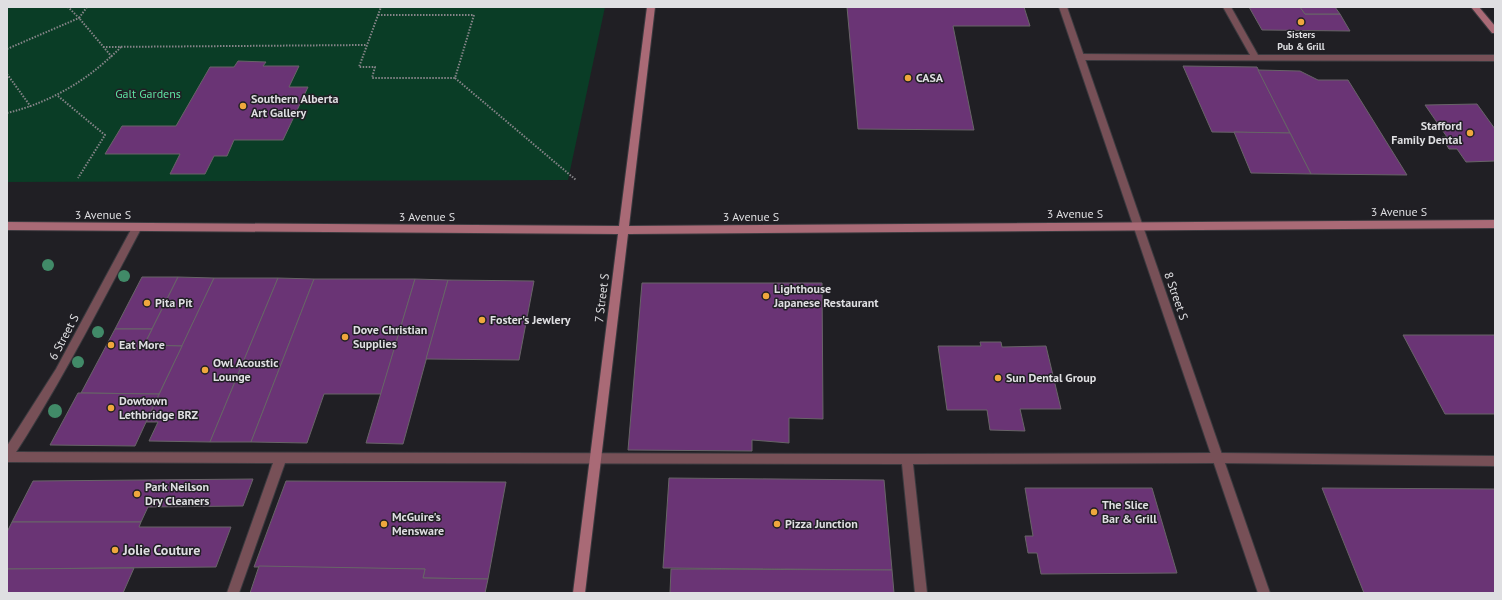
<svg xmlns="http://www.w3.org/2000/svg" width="1502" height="600" viewBox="0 0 1502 600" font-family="'PT Sans',sans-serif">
<rect width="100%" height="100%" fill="#201f24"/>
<polygon fill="#0a3d26" points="7,7 605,7 568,180 7,182"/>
<g fill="#6a3475" stroke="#686468">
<polygon points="847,7 1024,7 1030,26 953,26 974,130 858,129"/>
<polygon points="1249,7 1300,7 1305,14 1340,14 1350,31 1262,30"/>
<polygon points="1300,7 1335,7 1340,14 1305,14"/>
<polygon points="238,61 266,62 263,66 299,66 289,87 308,87 283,140 234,140 227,156 214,156 205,174 170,174 180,154 105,154 122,126 176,126 210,67 234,67"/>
<polygon points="1183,66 1257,67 1290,133 1212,132"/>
<polygon points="1258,70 1300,71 1318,80 1348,80 1407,175 1311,174"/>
<polygon points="1477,104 1495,129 1495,161 1466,162 1457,149 1449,149 1442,137 1447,137 1425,105"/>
<polygon points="1234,132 1290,133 1311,174 1251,173"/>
<polygon points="142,277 178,277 152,329 115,329"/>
<polygon points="178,277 214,278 182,346 144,345"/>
<polygon points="214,278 278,278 210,442 149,441 158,422 146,422"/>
<polygon points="278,278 314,279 251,442 210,442"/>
<polygon points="314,279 415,279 381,394 324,394 307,443 251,442"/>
<polygon points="415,279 448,280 403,444 366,443"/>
<polygon points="448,280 534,281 519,360 426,359"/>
<polygon points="642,283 822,283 823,419 789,418 789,443 752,440 752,451 628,450"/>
<polygon points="115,329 152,329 144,345 182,346 159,394 81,393"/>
<polygon points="1403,335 1495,335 1495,414 1445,414"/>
<polygon points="980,342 1001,342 1002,347 1046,346 1061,409 1020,409 1025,431 990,430 987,410 947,410 938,346 981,346"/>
<polygon points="78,393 81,393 159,394 135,446 50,445"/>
<polygon points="669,478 884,480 892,570 663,568"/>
<polygon points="253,479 243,506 148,507 141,522 12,522 33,481"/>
<polygon points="286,481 506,482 488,579 423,578 425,569 254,567"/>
<polygon points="1025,488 1152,488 1177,573 1041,574 1037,553 1028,553 1025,536 1033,536"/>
<polygon points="1322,488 1495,489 1495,593 1364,593"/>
<polygon points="12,522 141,522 139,527 231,527 216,567 7,569 7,532"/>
<polygon points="259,566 425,569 423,578 488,579 485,593 250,593"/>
<polygon points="134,568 123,593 7,593 7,569"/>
<polygon points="671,569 892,570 894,593 670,593"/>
</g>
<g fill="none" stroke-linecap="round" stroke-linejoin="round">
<g stroke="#3b3a3f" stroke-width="2">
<g id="lane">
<polygon points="1223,7 1231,7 1258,55 1495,55 1495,61 1080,60 1076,57 1080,54 1250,55"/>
<polygon points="7,452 907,454 1218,453 1495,456 1495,466 1218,463 913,464 927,593 915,593 902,464 285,463 239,593 227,593 273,463 7,462"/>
</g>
</g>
<g stroke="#3b3a3f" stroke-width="2">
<g id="street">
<polygon points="1059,7 1067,7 1270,593 1258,593"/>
<path d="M137 223 142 227C100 306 60 385 11 460L7 461V446L56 369 134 224Z"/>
</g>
</g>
<g stroke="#3b3a3f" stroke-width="2">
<g id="secondary">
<polygon points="647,7 655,7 629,226 1495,220 1495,228 628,234 585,593 573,593 618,234 7,230 7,222 619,226"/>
<polygon points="1471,7 1479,7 1495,26 1495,33 1492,33"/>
</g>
</g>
<g stroke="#858488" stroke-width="2" stroke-dasharray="1.5 1.5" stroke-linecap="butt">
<polyline points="87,7 79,18 112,57"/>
<polyline points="378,15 474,15 455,78 372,78 375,67 359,67 381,7"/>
<polyline points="103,47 366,45"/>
<polyline points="7,49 79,18 68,7"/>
<polyline points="7,74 31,107"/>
<polyline points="455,78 576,180"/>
<polyline points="58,96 105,135 78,178"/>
<path d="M7 113C52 102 88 80 121 47"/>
</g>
<use href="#lane" fill="#775057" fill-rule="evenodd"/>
<use href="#street" fill="#775057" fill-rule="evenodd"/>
<use href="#secondary" fill="#a96a76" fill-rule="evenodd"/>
</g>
<g fill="#418a68">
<circle cx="48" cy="265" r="6"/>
<circle cx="124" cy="276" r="6"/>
<circle cx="98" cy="332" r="6"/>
<circle cx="78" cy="362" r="6"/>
<circle cx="55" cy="411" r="7"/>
</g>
<g fill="#efa73d" stroke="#201f24" stroke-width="1.5">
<circle cx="1301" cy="22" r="4"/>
<circle cx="908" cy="78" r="4"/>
<circle cx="243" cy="106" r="4"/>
<circle cx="1470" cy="133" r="4"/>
<circle cx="766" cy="296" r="4"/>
<circle cx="147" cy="303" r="4"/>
<circle cx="482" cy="320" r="4"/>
<circle cx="345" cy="337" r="4"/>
<circle cx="111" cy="345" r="4"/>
<circle cx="205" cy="370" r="4"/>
<circle cx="998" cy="378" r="4"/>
<circle cx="111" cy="408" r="4"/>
<circle cx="137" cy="494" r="4"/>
<circle cx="1094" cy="512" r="4"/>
<circle cx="384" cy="524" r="4"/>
<circle cx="777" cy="524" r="4"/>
<circle cx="115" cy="550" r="4"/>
</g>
<g text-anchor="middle" stroke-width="3" stroke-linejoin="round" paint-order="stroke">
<g font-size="10" font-weight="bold" fill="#dfdfe2" stroke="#201f24">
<text x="1301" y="38">Sisters<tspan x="1301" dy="12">Pub &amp; Grill</tspan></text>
</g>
<g font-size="12" font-weight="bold" fill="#dfdfe2" stroke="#201f24" text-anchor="start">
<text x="916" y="82">CASA</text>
<text x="251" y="103">Southern Alberta<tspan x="251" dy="14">Art Gallery</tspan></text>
<text x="1462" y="130" text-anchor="end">Stafford<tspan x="1462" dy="14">Family Dental</tspan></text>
<text x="774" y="293">Lighthouse<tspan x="774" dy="14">Japanese Restaurant</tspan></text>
<text x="155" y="307">Pita Pit</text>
<text x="490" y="324">Foster's Jewlery</text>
<text x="353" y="334">Dove Christian<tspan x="353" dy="14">Supplies</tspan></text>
<text x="119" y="349">Eat More</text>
<text x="213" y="367">Owl Acoustic<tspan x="213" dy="14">Lounge</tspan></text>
<text x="1006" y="382">Sun Dental Group</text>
<text x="119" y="405">Dowtown<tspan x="119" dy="14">Lethbridge BRZ</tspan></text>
<text x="145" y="491">Park Neilson<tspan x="145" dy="14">Dry Cleaners</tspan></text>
<text x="1102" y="509">The Slice<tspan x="1102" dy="14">Bar &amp; Grill</tspan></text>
<text x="392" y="521">McGuire's<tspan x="392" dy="14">Mensware</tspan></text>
<text x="785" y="528">Pizza Junction</text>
</g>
<g font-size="12" fill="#5ce1a0" stroke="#201f24">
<text x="148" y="98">Galt Gardens</text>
</g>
<g font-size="12" fill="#dfdfe2" stroke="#201f24">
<text x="1399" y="216">3 Avenue S</text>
<text x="1075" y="218">3 Avenue S</text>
<text x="103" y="219">3 Avenue S</text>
<text x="427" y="221">3 Avenue S</text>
<text x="751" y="221">3 Avenue S</text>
<text transform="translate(1176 296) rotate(71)" y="4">8 Street S</text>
<text transform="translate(602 298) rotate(-83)" y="4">7 Street S</text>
<text transform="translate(64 337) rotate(-62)" y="4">6 Street S</text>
</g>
<g font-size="14" font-weight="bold" fill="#dfdfe2" stroke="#201f24" text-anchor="start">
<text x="123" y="555">Jolie Couture</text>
</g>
</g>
<rect width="1502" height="600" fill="none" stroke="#dfdfe2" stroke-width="16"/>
</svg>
